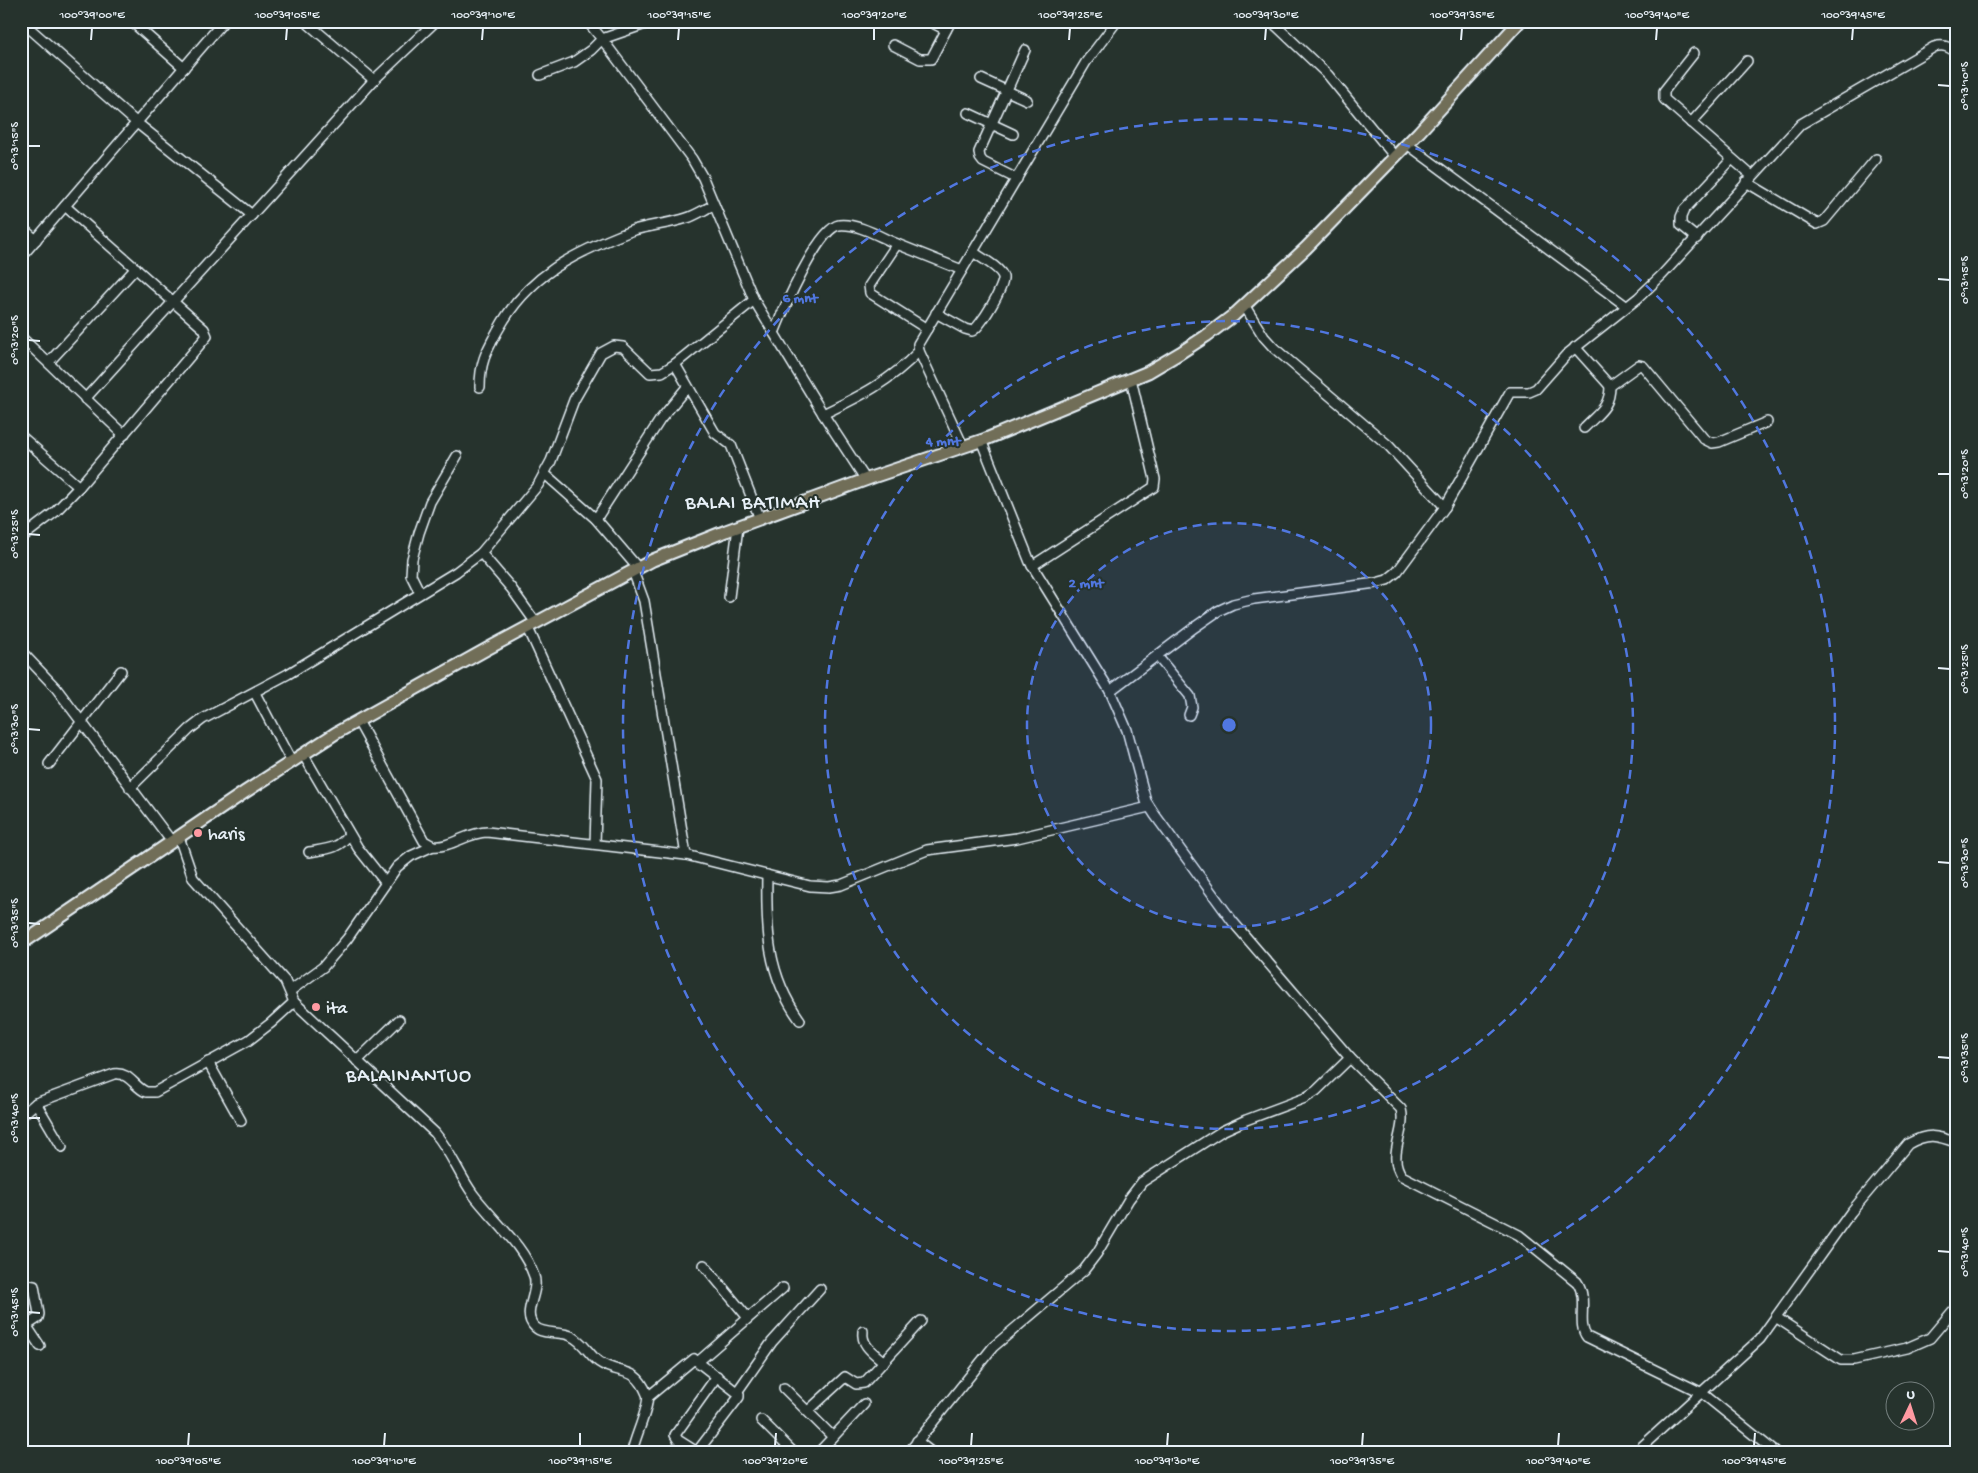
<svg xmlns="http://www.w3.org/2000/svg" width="1978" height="1473" viewBox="0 0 1978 1473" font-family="'Gochi Hand',sans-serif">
<rect width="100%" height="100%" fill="#26332d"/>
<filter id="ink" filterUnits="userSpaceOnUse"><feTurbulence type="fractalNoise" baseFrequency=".02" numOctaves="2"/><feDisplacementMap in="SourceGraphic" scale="10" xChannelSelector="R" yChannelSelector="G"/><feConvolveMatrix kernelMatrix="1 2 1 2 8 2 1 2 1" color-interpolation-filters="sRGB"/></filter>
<g filter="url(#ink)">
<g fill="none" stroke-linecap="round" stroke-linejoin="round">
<g stroke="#e8f1f8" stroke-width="12">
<g id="minor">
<polyline points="131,21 184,68"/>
<polyline points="305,21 374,80"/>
<polyline points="587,21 602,39 692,159 703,178 754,300 823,414 866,480"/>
<polyline points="929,21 946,30"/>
<polyline points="1271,21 1328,75 1395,157"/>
<polyline points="28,27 137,123 252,215"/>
<polyline points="21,35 33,21"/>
<polyline points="893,45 920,59 931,59 951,21"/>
<polyline points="1694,53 1664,91 1664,99 1752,176"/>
<polyline points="540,75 574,62 591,50 602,39 654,21"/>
<polyline points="981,79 1027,100"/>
<polyline points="968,113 1013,134"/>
<polyline points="1691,123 1747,61"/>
<polyline points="1407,144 1626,306"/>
<polyline points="1017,179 983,162 980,158 979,152 1025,50"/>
<polyline points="1746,182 1817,224 1824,221 1876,159"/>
<polyline points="21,227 36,240"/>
<polyline points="1697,238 1681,225 1681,217 1684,210 1732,159"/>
<polyline points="21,257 224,21"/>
<polyline points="1244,305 1264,337 1274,348 1388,445 1445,507"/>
<path d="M936 313 965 329 972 331C980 328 1005 286 1003 277 1001 268 980 257 973 252"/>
<polyline points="927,329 870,293 869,286 897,244 962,270"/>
<path d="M774 333C782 313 818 228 839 225 858 223 880 237 897 244"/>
<polyline points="21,337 124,435"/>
<polyline points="1575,347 1610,386 1639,365 1643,366 1704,439 1712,443 1719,442 1767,422"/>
<polyline points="49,362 136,268"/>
<polyline points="675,364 715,433 731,445 760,519"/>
<path d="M480 387C480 362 486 352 498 330 528 275 574 253 631 231 649 225 669 224 687 218 696 215 705 209 714 205"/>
<polyline points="85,399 374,80 436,21"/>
<path d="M823 414C859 397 891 381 919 351"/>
<path d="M1584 428C1598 413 1610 408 1610 386"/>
<polyline points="21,436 79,487"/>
<path d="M981 440 1030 562 1110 691 1127 730 1146 801 1155 815 1233 922 1350 1058 1401 1109C1407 1132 1386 1155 1402 1176L1519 1235 1577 1282C1589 1299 1576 1324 1587 1337L1702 1393 1775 1452"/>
<polyline points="963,446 919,351 918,344 1086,62 1117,21"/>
<polyline points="545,474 596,519 638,568"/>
<polyline points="596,519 660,420 687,387"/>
<polyline points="21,538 55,512 79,487 207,336 204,329 65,206"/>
<polyline points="481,553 511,588 536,623"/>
<polyline points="1032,566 1154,487 1155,479 1131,379"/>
<polyline points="633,571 644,601 686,855"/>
<polyline points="420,593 411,575 412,559 419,533 430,502 457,456"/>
<polyline points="729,597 738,527"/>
<polyline points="528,628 597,779 595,844"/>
<polyline points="21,651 56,688 172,842"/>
<polyline points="1157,656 1190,696 1192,707 1189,715"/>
<path d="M1110 691 1195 627 1218 611 1233 604 1254 599 1376 583 1387 580 1397 572 1445 507 1510 392H1529L1536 389 1566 355 1638 298 1662 275 1801 124 1934 47C1944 44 1949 47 1957 53"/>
<polyline points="255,693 291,761"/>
<path d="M358 721 424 841 433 846C451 848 468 832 487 832L686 855 810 886 829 887 841 885 927 850 1017 838 1149 807"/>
<polyline points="303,754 358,848 385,882"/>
<polyline points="49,764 121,671"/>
<polyline points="130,788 190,729 203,719 288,674 456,572 481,553 538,485 551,461 574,400 601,353 614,346 623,347 650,373 662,372 675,364 754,300"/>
<path d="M179 837 193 878 285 981 294 1002 435 1133C451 1152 459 1175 473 1194 493 1221 523 1244 534 1276 540 1293 520 1313 535 1327 543 1335 561 1331 571 1336 583 1341 589 1355 599 1362 619 1376 635 1364 647 1394 651 1404 634 1439 632 1452"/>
<path d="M309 852C326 849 340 849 349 834"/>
<path d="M767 875C766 929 767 975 800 1020"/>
<polyline points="290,991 323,967 347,939 397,867 411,856 433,846"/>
<polyline points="357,1061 399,1020"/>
<polyline points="208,1062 241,1121"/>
<polyline points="36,1103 62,1147"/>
<path d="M21 1116 36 1103 114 1074C130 1072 134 1087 146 1092H155L249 1040 271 1023 294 1002"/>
<polyline points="21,1234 22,1233"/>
<polyline points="704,1265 748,1318"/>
<polyline points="21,1284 34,1286 39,1314 38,1318 29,1324 28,1328 40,1346"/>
<polyline points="1777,1318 1841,1360 1854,1360 1907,1348 1930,1338 1957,1306"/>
<path d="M863 1331C861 1346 874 1353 884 1362"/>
<polyline points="699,1361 783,1288"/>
<polyline points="784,1388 833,1437"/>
<polyline points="737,1392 772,1342 820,1289"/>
<polyline points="648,1397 694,1359 739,1394 739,1397 697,1452"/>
<polyline points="808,1411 845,1377 856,1384 864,1383 921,1321"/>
<polyline points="761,1420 793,1452"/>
<polyline points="917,1441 931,1452"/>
<polyline points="697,1452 678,1440 675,1435 717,1376"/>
<polyline points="819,1452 864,1404"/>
<polyline points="909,1452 993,1347 1084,1270 1097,1253 1129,1199 1142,1182 1222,1131 1246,1120 1305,1098 1316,1091 1350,1058"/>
<path d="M1636 1452 1760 1339 1851 1212 1908 1144C1928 1133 1936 1135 1957 1143"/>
</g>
</g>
<g stroke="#e8f1f8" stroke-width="15">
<polyline id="major" points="21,944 245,792 336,733 487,649 653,560 726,531 873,477 986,439 1148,372 1180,353 1206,336 1234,315 1306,248 1419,132 1520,21"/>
</g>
<use href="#minor" stroke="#26332d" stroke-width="9"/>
<use href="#major" stroke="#716e59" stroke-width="11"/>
</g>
</g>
<path fill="none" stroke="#e8f1f8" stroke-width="2" d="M91 40 92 28M286 40 287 28M482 40 483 28M678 40 679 28M874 40V28M1069 40 1070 28M1265 40 1266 28M1461 40 1462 28M1656 40 1657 28M1852 40 1853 28M1938 85 1950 86M28 146H40M1938 279 1950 280M28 340 40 341M1938 474H1950M28 534 40 535M1938 668 1950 669M28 729 40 730M1938 862 1950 863M28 923 40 924M1938 1057 1950 1058M28 1118H40M1938 1251 1950 1252M28 1312 40 1313M188 1446 189 1433M384 1446 385 1433M580 1446V1433M775 1446 776 1433M971 1446 972 1433M1167 1446 1168 1433M1362 1446 1363 1433M1558 1446 1559 1433M1754 1446 1755 1433"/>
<circle cx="1229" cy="725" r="202" fill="#5077e0" fill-opacity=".12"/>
<g fill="none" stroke="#5077e0" stroke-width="2.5" stroke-dasharray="9 6">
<circle cx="1229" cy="725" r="202"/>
<circle cx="1229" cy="725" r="404"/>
<circle cx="1229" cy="725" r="606"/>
</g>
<g fill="#ff9aa2" stroke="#26332d" stroke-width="2">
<circle cx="198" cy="833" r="5"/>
<circle cx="316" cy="1007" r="5"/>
</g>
<g text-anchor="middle" stroke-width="4" stroke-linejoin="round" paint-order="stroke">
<g font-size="18" fill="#e8f1f8" stroke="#26332d" text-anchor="start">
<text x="208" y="839">haris</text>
<text x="326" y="1013">ita</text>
</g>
<g font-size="20" letter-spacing="1" fill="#e8f1f8" stroke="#26332d">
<text x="753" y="508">BALAI BATIMAH</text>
<text x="409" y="1081">BALAINANTUO</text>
</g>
</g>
<circle cx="1229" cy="725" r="8" fill="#5077e0" stroke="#26332d" stroke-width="2.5"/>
<g font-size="15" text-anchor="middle" font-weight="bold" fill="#5077e0" stroke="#26332d" stroke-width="4" stroke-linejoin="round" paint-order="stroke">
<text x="800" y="302">6 mnt</text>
<text x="943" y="445">4 mnt</text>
<text x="1086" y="587">2 mnt</text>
</g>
<rect width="1978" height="1473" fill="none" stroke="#26332d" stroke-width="55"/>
<g transform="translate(1910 1406) rotate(4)"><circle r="24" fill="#26332d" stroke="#747f7e"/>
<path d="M0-4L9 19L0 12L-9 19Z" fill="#ff9aa2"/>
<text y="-8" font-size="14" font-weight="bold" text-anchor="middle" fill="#e8f1f8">U</text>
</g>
<rect x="28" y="28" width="1922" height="1418" fill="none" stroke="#e8f1f8" stroke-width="2"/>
<g font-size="12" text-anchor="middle" fill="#e8f1f8">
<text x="92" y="18">100°39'00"E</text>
<text x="287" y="18">100°39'05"E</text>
<text x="483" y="18">100°39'10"E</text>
<text x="679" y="18">100°39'15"E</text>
<text x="874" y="18">100°39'20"E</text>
<text x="1070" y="18">100°39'25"E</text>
<text x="1266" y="18">100°39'30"E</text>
<text x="1462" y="18">100°39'35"E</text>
<text x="1657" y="18">100°39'40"E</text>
<text x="1853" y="18">100°39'45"E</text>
<text transform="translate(1964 86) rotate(-90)" y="4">0°13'10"S</text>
<text transform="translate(14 146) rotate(-90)" y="4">0°13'15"S</text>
<text transform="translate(1964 280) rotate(-90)" y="4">0°13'15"S</text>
<text transform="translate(14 340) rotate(-90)" y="4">0°13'20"S</text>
<text transform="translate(1964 474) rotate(-90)" y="4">0°13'20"S</text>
<text transform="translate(14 534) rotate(-90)" y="4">0°13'25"S</text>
<text transform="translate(1964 669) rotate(-90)" y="4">0°13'25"S</text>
<text transform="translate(14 729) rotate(-90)" y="4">0°13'30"S</text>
<text transform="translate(1964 863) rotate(-90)" y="4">0°13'30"S</text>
<text transform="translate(14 923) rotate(-90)" y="4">0°13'35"S</text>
<text transform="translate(1964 1058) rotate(-90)" y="4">0°13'35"S</text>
<text transform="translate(14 1118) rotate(-90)" y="4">0°13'40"S</text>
<text transform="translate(1964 1252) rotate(-90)" y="4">0°13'40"S</text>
<text transform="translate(14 1312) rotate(-90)" y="4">0°13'45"S</text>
<text x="188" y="1464">100°39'05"E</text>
<text x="384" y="1464">100°39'10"E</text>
<text x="580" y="1464">100°39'15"E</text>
<text x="775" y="1464">100°39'20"E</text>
<text x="971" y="1464">100°39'25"E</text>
<text x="1167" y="1464">100°39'30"E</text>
<text x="1362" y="1464">100°39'35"E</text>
<text x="1558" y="1464">100°39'40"E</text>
<text x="1754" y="1464">100°39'45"E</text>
</g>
</svg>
